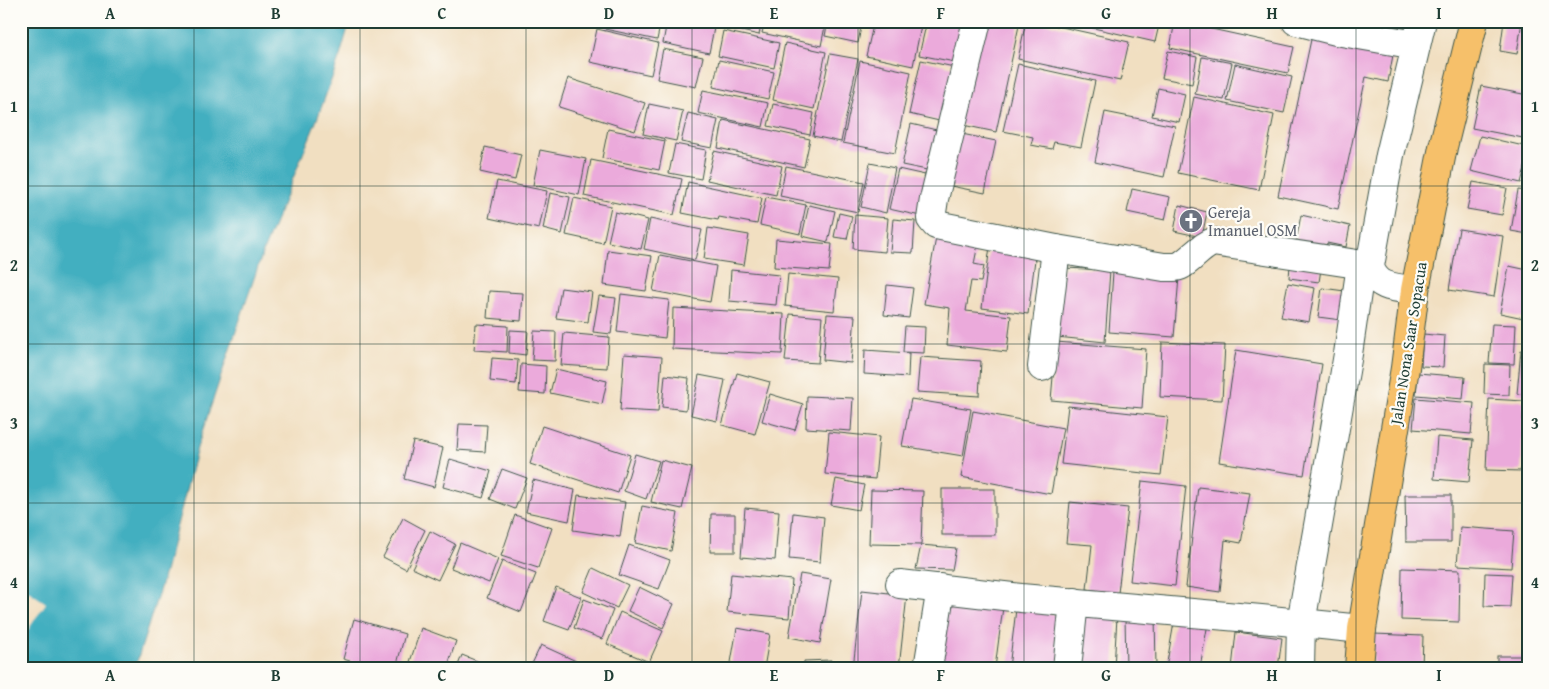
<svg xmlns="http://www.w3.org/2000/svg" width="1549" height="689" viewBox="0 0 1549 689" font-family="'Gentium Book Plus',serif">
<rect width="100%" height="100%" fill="#fdfcf7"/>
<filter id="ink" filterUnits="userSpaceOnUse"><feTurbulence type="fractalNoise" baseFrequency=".02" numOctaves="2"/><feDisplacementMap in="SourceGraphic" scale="10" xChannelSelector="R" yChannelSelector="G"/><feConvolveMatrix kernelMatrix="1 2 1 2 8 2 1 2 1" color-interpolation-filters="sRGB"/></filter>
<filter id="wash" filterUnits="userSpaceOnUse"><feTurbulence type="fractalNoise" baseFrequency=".0096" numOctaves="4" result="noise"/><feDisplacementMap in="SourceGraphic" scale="20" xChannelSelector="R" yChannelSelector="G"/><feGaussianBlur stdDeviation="1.12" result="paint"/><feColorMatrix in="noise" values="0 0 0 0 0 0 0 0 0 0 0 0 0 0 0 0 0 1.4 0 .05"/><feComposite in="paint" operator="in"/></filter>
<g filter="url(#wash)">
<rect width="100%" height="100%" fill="#f1dfc1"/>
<polygon fill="#42afc0" stroke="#30767a" points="21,21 350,21 340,56 316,122 263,252 233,340 197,448 165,572 135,668 21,668"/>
<polygon fill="#f1dfc1" points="28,591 46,603 21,640 21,601"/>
<g id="blocks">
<g fill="#ebaadb">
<polygon points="607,21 661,21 657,40 605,29"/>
<polygon points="667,21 680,21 714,28 709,53 663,43"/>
<polygon points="697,21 762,21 759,35"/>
<polygon points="765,21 826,21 821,46 762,33"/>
<polygon points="828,21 862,21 858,43 825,36"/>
<polygon points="874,21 922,21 913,66 866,56"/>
<polygon points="927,21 969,21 960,63 919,55"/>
<polygon points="979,21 1020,21 996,132 958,124"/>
<polygon points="1026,21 1035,21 1129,42 1120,81 1018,59"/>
<polygon points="1063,21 1160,21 1155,42"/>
<polygon points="1175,21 1294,47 1288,73 1170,48"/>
<polygon points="1504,21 1522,21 1517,54 1500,51"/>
<polygon points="597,29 658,43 651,75 590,62"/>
<polygon points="1313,30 1393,55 1388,82 1366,77 1338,209 1278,196"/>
<polygon points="723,31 779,43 774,68 718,56"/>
<polygon points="785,43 826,52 814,109 773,100"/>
<polygon points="663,49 703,57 696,87 657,79"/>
<polygon points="1168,51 1197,57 1192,84 1162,78"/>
<polygon points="830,54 858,59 841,142 813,136"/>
<polygon points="1202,57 1232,63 1224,100 1195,94"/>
<polygon points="719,60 774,72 768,99 713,87"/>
<polygon points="921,60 959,68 948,123 909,114"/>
<polygon points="860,61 911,72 895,153 843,143"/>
<polygon points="1018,64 1095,81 1081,147 1054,142 1052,149 1031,145 1033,137 1003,131"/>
<polygon points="1235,64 1292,77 1284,113 1227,101"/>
<polygon points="568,78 645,103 635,131 559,107"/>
<polygon points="1481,86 1528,95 1528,114 1523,138 1472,128"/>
<polygon points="1158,88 1185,94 1179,122 1152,116"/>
<polygon points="703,90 768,103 763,127 698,113"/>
<polygon points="1194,97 1274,115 1259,190 1178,173"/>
<polygon points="649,104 683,111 676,141 643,134"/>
<polygon points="773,104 814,113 810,135 768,126"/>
<polygon points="1105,112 1175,126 1164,177 1095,162"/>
<polygon points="688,113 718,120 712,148 681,142"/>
<polygon points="723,120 810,139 804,167 718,148"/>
<polygon points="911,124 945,132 937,172 902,165"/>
<polygon points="608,129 665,141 659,170 602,158"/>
<polygon points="952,132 996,141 985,193 941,184"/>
<polygon points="1480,136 1528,147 1528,156 1521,183 1471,171"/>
<polygon points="675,144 706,150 701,179 669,173"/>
<polygon points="485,147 521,155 515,180 480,172"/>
<polygon points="540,150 586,159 579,195 533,185"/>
<polygon points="714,151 782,166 776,195 707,180"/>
<polygon points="591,160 682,179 674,215 584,196"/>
<polygon points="870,163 895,168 886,213 861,207"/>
<polygon points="786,166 864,182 858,212 780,196"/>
<polygon points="898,169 934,177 925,217 889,209"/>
<polygon points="497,181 547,191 539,229 489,218"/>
<polygon points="688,182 762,198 757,224 719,217 718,220 682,213"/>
<polygon points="1473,182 1507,188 1502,215 1467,209"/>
<polygon points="1132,189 1170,197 1165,220 1127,212"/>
<polygon points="1518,190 1528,191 1528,234 1511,231"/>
<polygon points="550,193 570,197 562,234 543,229"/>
<polygon points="766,197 806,205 800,234 760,225"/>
<polygon points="574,198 611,206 603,243 566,235"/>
<polygon points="809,205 835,211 828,242 802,236"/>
<polygon points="1179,205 1207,212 1202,237 1174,231"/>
<polygon points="615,212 648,220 641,249 608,242"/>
<polygon points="839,213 852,216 847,239 834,237"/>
<polygon points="855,215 888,218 885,252 853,249"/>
<polygon points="1301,215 1350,226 1346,247 1327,243 1326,247 1296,241"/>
<polygon points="650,219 702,230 695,260 644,249"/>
<polygon points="893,219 915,221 913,253 890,252"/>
<polygon points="708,228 749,235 744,265 704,259"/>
<polygon points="1459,229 1503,236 1494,297 1449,290"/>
<polygon points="937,232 979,239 974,264 984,266 981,282 971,281 966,311 1011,316 1007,352 947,345 950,308 924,304"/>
<polygon points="776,239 832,244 829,271 774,267"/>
<polygon points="990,246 1036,252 1028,314 982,308"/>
<polygon points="608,250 652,256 646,291 604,285"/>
<polygon points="660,255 716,266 710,302 653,291"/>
<polygon points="1290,265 1321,269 1319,282 1289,278"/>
<polygon points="1509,266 1528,270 1528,319 1500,313"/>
<polygon points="1063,268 1110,270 1105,342 1057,337"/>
<polygon points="731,270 779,275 776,305 729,301"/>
<polygon points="1113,272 1179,277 1174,337 1109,332"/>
<polygon points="788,274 838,279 834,311 785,306"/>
<polygon points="1288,283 1315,288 1309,322 1281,317"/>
<polygon points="887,285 913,288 909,318 884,315"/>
<polygon points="561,288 592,292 588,322 556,318"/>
<polygon points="1322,288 1345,291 1341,320 1318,317"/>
<polygon points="489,291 523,293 521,321 487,318"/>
<polygon points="621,294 669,300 665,338 617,332"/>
<polygon points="599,296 616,298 611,334 593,332"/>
<polygon points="673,308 784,314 782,354 672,349"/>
<polygon points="790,314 822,317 818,363 785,361"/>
<polygon points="827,314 855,316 851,363 823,360"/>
<polygon points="476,324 508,326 507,352 474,350"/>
<polygon points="1492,324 1516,325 1514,364 1489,363"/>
<polygon points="905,326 925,327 924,353 903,352"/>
<polygon points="510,330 528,331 526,355 509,353"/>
<polygon points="534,331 556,332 555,361 532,360"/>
<polygon points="564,333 609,337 607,368 561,365"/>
<polygon points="1423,334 1445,336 1443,367 1421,366"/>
<polygon points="1056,342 1146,349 1142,408 1051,400"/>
<polygon points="1162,342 1225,345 1222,400 1160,397"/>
<polygon points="865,350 909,353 908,377 864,374"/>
<polygon points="1236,350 1322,364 1304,475 1219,462"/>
<polygon points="1521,350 1528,351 1528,395 1517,394"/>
<polygon points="624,354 662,357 658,412 620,410"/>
<polygon points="920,357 981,361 979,396 917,392"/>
<polygon points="492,358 518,360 516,384 490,381"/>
<polygon points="521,364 546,366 545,394 519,392"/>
<polygon points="1485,364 1510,365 1509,395 1484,394"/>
<polygon points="556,369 607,381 602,404 550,393"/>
<polygon points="737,373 770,382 755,434 722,425"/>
<polygon points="1418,373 1465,377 1463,399 1416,395"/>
<polygon points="665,375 689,378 686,410 662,407"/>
<polygon points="699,375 725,380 717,421 691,415"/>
<polygon points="770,394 803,404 795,430 762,421"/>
<polygon points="807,396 853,398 851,431 806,428"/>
<polygon points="1416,398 1474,403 1471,434 1413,429"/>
<polygon points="911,399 971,409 963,456 902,446"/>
<polygon points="1489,399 1524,401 1521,471 1486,470"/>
<polygon points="1068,406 1168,417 1161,475 1061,464"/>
<polygon points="973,411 1063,428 1051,494 961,477"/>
<polygon points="459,424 487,425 485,452 457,450"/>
<polygon points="542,426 630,455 618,493 530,464"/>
<polygon points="829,432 879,437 875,479 825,474"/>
<polygon points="1437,437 1473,440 1469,482 1434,479"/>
<polygon points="413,441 443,448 434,487 404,479"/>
<polygon points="635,454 659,461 646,499 624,491"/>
<polygon points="450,459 491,471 483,498 443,487"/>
<polygon points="661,460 692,468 682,509 651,502"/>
<polygon points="502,469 527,478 515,509 490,499"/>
<polygon points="836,479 864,485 859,510 831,505"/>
<polygon points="533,480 575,490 569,521 526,512"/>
<polygon points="1142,481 1186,486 1175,586 1130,581"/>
<polygon points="1198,487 1250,493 1241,543 1225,540 1220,592 1186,587"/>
<rect x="942" y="489" width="53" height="46"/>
<polygon points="871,490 923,491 921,545 869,544"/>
<polygon points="578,495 625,502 620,537 573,530"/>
<polygon points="1405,495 1451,495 1451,542 1406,542"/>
<polygon points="1070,502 1128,508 1118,593 1087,589 1092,545 1066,543"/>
<polygon points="642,506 678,513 671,551 635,543"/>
<polygon points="745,508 779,511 775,560 741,557"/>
<polygon points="793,513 824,517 820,562 789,559"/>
<polygon points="711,514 735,514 735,552 710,552"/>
<polygon points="515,515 552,528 538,568 501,556"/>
<polygon points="403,518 425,530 406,569 383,557"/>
<polygon points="1460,527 1514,531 1511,568 1457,565"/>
<polygon points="430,531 455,544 438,580 412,568"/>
<polygon points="460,543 498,559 489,583 451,568"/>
<polygon points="629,545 670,560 659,589 619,575"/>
<polygon points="921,545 956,548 952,570 916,569"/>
<polygon points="502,561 536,574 521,612 487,598"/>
<polygon points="593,568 628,585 617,608 583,592"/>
<polygon points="1402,568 1460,570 1459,622 1401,620"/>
<polygon points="1485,573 1512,574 1510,607 1484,606"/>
<polygon points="731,574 792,580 789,618 727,612"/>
<polygon points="800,574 831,579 820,643 789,637"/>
<polygon points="556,587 581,597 569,630 544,621"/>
<polygon points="639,587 674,604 663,628 628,611"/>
<polygon points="862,590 907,595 899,668 853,668"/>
<polygon points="584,599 613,610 602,639 574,628"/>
<polygon points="946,599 1003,607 995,668 938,668"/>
<polygon points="1016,609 1066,616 1059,668 1009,668"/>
<polygon points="620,612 663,631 649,662 607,644"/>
<polygon points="1076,615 1117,617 1114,668 1073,668"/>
<polygon points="1155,615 1156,667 1126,668 1125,616"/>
<polygon points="1175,617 1208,623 1200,668 1166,668"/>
<polygon points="354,619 405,634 396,668 374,668 343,659"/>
<polygon points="421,628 456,641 447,668 408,668"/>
<polygon points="737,628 770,634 764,668 730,668"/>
<polygon points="1236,632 1282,638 1278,668 1232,668"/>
<polygon points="1374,634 1423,636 1422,668 1373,668"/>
<polygon points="541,645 576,661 573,668 530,668"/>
<polygon points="462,655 487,665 485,668 457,668"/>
<rect x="1497" y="656" width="31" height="12"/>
<polygon points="831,660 831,668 804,668 804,661"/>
</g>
</g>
</g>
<g filter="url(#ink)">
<use href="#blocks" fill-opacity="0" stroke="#3e5549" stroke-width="1"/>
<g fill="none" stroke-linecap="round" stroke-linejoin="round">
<g stroke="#3e5549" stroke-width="30">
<g id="minor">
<path d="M977 21 934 199 931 219 936 225 1056 249 1164 267C1170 267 1178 268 1183 264 1194 257 1200 247 1213 242L1370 266"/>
<polyline points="1296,21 1336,31 1416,45"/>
<path d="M1415 290C1396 288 1375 288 1370 266L1390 155 1422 21"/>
<polyline points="1042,367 1056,249"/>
<polyline points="900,584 1021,598 1261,619 1362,629"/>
<polyline points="928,668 941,588"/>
<polyline points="1067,668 1074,602"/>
<polyline points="1300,668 1301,623 1348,354 1361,265"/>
</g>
</g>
<g stroke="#3e5549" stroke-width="30">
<polyline id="major" points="1359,668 1362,629 1405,368 1415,290 1443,147 1474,21"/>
</g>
<use href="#minor" stroke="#fff" stroke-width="28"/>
<use href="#major" stroke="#f6c06b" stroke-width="28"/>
</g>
</g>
<path fill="none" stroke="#1f3d34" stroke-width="1" stroke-opacity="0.55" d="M194 21V668M360 21V668M526 21V668M692 21V668M858 21V668M1024 21V668M1190 21V668M1356 21V668M21 186H1528M21 344H1528M21 503H1528"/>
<defs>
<g id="church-disc" transform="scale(1.25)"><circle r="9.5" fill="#6b7280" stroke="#fdfcf7"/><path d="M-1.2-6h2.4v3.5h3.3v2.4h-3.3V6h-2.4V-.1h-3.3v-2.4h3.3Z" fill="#fff"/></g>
</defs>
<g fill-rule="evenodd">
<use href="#church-disc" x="1191" y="221"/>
</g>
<g text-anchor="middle" stroke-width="4.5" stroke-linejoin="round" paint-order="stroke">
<g font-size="16" fill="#5b616d" stroke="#fdfcf7" text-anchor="start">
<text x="1208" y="218">Gereja<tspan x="1208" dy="18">Imanuel OSM</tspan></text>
</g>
<g font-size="16" fill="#1f3d34" stroke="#fdfcf7">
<text transform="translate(1408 343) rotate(-81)" y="6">Jalan Nona Saar Sopacua</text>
</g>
</g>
<rect width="1549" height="689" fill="none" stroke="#fdfcf7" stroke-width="55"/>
<rect x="28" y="28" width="1494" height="634" fill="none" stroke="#1f3d34" stroke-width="2"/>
<g font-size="16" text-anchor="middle" font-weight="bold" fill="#1f3d34">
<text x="110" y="19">A</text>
<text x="276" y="19">B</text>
<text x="442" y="19">C</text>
<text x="609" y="19">D</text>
<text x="774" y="19">E</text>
<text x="941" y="19">F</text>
<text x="1106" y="19">G</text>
<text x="1272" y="19">H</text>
<text x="1439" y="19">I</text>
<text x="14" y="112">1</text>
<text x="1535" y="112">1</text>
<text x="14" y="271">2</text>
<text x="1535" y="271">2</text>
<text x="14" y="429">3</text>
<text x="1535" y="429">3</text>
<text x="14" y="588">4</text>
<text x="1535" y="588">4</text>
<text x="110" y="681">A</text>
<text x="276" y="681">B</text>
<text x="442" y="681">C</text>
<text x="609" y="681">D</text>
<text x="774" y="681">E</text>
<text x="941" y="681">F</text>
<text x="1106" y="681">G</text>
<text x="1272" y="681">H</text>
<text x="1439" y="681">I</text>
</g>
</svg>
